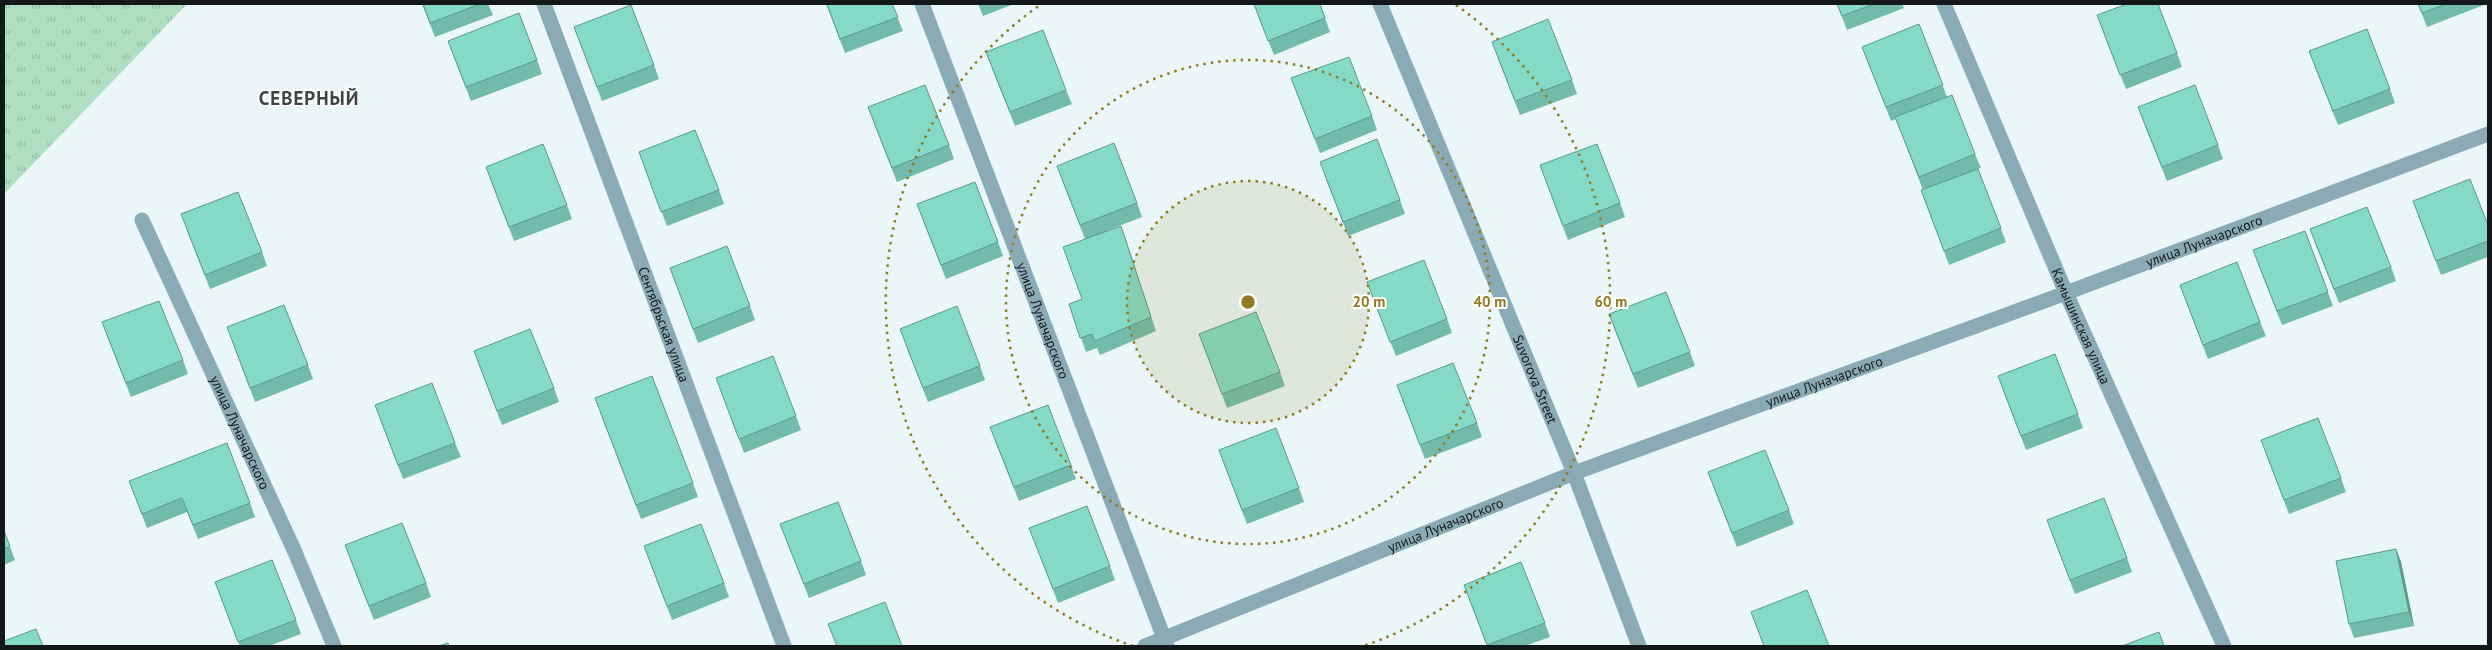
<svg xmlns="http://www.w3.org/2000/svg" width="2492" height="650" viewBox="0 0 2492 650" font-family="'PT Sans',sans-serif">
<defs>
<pattern id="grass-tufts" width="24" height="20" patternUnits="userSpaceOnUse" patternTransform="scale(1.25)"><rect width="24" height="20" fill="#afdec1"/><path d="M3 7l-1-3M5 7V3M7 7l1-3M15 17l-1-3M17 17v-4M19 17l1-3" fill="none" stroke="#96bea5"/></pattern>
</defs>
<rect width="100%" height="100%" fill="#eaf6f7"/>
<polygon fill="url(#grass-tufts)" points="4,4 187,4 4,194"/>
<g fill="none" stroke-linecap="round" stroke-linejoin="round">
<g stroke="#8aabb5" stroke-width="15">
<path id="s1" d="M544 4 784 646"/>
<path id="s2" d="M922 4 1167 646"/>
<path id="s3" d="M1380 4 1574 473 1639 646"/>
<path id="s4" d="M1944 4 2066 293 2224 646"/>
<path id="s5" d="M142 220 295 552 334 646"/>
<path id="s6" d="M1145 646 1574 473 2066 293 2488 134"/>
</g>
</g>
<g fill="#72bbab">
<polygon points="422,4 488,4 493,15 435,37"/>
<polygon points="826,4 892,4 903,31 845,53"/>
<polygon points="978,4 1014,4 983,16"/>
<polygon points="1254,4 1320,4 1330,32 1274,55"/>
<polygon points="1837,4 1902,4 1904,8 1847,30"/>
<polygon points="2418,4 2484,4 2484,5 2427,27"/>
<polygon points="1919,24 1947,97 1975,154 1981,168 1978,169 2006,242 1949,265 1921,190 1923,190 1896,119 1891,121 1862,47"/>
<polygon points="574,27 654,65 659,79 602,101"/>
<polygon points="2102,29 2177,53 2182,67 2126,89"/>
<polygon points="453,55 537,60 542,74 471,101"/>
<polygon points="1497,56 1572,80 1577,94 1520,115"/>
<polygon points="2314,65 2390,89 2395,103 2338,125"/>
<polygon points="991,66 1066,90 1072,104 1015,126"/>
<polygon points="1291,78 1372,116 1377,130 1320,153"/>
<polygon points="873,121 949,145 954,159 897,182"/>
<polygon points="2143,121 2218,145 2223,159 2167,181"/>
<polygon points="639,152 719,190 724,204 667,226"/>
<polygon points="1325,176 1400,200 1405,214 1348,236"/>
<polygon points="1545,179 1620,203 1625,217 1568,240"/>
<polygon points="1062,180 1137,203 1142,217 1106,231 1126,240 1156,331 1100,355 1097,348 1086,352 1069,304 1082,299 1085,239"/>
<polygon points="491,181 567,205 572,219 514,241"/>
<polygon points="2418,215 2488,225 2488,257 2441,275"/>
<polygon points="922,218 998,242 1003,256 946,279"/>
<polygon points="186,228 262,252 267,266 210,289"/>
<polygon points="2305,231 2333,306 2282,325 2258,264"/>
<polygon points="2315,243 2391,267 2396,281 2339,303"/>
<polygon points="670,268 750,306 755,320 698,343"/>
<polygon points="1372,296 1447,319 1452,333 1396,356"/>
<polygon points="2185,299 2260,322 2266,336 2208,359"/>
<polygon points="1614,328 1690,352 1695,366 1638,388"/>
<polygon points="1199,334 1280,372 1285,386 1227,408"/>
<polygon points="107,336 183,360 188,374 131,397"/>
<polygon points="232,341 308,365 313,379 255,402"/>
<polygon points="905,343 980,366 985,380 928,402"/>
<polygon points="479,365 554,388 559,402 502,425"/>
<polygon points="2003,390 2078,414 2083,428 2026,450"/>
<polygon points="721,392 796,416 801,430 744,453"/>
<polygon points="1402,399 1477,423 1482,437 1425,459"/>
<polygon points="600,412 693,483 698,497 641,519"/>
<polygon points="380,419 455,443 461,457 403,479"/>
<polygon points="995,441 1071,465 1076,479 1019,501"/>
<polygon points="2266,454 2341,478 2346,492 2289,514"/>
<polygon points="1224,464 1299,488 1304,502 1247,524"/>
<polygon points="129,481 250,503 255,517 198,539 187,512 147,528"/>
<polygon points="1713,486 1789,510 1794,524 1737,547"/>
<polygon points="4,531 15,560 4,565"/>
<polygon points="2052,534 2127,558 2132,572 2075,594"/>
<polygon points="785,537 861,561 866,575 809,598"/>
<polygon points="1035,542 1110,566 1115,580 1058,603"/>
<polygon points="2396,549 2401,562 2414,626 2354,638 2349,624"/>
<polygon points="350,559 426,583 431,597 374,620"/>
<polygon points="649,560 724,583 729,597 672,620"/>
<polygon points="220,596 296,620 301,634 269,646 240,646"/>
<polygon points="1469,599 1545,623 1550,637 1525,646 1487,646"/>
</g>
<polygon fill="#5c998b" points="2396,549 2401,562 2414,626 2409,612"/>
<g fill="#84dac7" stroke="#5c998b">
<polygon points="423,4 480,4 430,23"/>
<polygon points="827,4 892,4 898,17 840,39"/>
<polygon points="1254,4 1320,4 1325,18 1268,41"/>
<polygon points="1837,4 1874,4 1842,16"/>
<polygon points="2127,4 2158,4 2177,53 2120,75 2097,15"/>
<polygon points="2418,4 2446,4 2422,13"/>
<polygon points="631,5 654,65 597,87 574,27"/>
<polygon points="519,13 537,60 466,87 448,41"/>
<polygon points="1548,19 1572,80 1515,101 1492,42"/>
<polygon points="1919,24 1943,85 1886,107 1862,47"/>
<polygon points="2367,29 2390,89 2333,111 2309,51"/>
<polygon points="1043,30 1066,90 1010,112 986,52"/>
<polygon points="1349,57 1372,116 1315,139 1291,78"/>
<polygon points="925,85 949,145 892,168 868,107"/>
<polygon points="2195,85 2218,145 2162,167 2138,107"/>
<polygon points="1952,95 1975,154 1919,177 1895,117"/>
<polygon points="695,130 719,190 661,212 639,152"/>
<polygon points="1377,139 1400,200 1343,222 1320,162"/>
<polygon points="1114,143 1137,203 1080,225 1057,166"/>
<polygon points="543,144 567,205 509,227 486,167"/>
<polygon points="1597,144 1620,203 1563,226 1540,165"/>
<polygon points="1978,169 2001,228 1944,251 1921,190"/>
<polygon points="2470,179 2488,225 2488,241 2436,261 2413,201"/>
<polygon points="975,182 998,242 941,265 917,204"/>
<polygon points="238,192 262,252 205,275 181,214"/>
<polygon points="2367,207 2391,267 2334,289 2310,229"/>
<polygon points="1121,226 1151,317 1095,341 1092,334 1080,338 1069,304 1082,299 1063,247"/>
<polygon points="2305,231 2328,292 2277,311 2253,250"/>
<polygon points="727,246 750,306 693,329 670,268"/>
<polygon points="1424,260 1447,319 1390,342 1367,282"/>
<polygon points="2237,262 2260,322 2203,345 2180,285"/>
<polygon points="1666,292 1690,352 1633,374 1609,314"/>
<polygon points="159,301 183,360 126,383 102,322"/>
<polygon points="284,305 308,365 250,388 227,327"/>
<polygon points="957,306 980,366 923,388 900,329"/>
<polygon points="1256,312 1280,372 1222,394 1199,334"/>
<polygon points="530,329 554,388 497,411 474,351"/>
<polygon points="2055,354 2078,414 2021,436 1998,376"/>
<polygon points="773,356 796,416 739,439 716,378"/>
<polygon points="1453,363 1477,423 1420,445 1397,385"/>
<polygon points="652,376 693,483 636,505 595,398"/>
<polygon points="432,383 455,443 398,465 375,405"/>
<polygon points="1048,405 1071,465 1014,487 990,427"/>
<polygon points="2318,418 2341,478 2284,500 2261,440"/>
<polygon points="1276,428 1299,488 1242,510 1219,450"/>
<polygon points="227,443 250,503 193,525 182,498 142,514 129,481"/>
<polygon points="1765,450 1789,510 1732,533 1708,472"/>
<polygon points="2104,498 2127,558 2070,580 2047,520"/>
<polygon points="838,502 861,561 804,584 780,524"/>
<polygon points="1087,506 1110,566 1053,589 1029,528"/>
<polygon points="402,523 426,583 369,606 345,545"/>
<polygon points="701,524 724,583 667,606 644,546"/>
<polygon points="4,531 10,546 4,549"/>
<polygon points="2396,549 2409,612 2349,624 2336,561"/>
<polygon points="272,560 296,620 238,642 215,582"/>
<polygon points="1521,562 1545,623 1487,645 1464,585"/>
<polygon points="1807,590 1829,646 1764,646 1751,612"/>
<polygon points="885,602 902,646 837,646 828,624"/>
<polygon points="36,629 43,646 4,646 4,641"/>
<polygon points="2159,632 2164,646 2122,646"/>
<polygon points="448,643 449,646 439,646"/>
</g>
<circle cx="1248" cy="302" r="121" fill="#907b21" fill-opacity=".12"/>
<g fill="none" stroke="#907b21" stroke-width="2.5" stroke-dasharray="2.5 5">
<circle cx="1248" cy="302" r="121"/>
<circle cx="1248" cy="302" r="242"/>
<path d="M1133 646A363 363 0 0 1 1040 5M1456 5A363 363 0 0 1 1363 646"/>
</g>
<g text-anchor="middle" stroke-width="4" stroke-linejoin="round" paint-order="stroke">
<g font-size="14" fill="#141819" stroke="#fff">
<text dy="5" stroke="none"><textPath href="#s6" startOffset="1134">улица Луначарского</textPath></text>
<text dy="5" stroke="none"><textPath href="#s2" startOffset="339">улица Луначарского</textPath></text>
<text dy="5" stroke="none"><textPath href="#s1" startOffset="342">Сентябрьская улица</textPath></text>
<text dy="5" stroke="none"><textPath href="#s4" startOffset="350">Камышинская улица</textPath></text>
<text dy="5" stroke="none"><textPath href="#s3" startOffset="406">Suvorova Street</textPath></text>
<text dy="5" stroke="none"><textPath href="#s6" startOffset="729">улица Луначарского</textPath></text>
<text dy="5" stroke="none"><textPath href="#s5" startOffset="234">улица Луначарского</textPath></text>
<text dy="5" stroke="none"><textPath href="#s6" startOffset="324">улица Луначарского</textPath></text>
</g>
<g font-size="19" font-weight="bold" letter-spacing="1" fill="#3c4646" stroke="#fff">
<text x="309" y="105">СЕВЕРНЫЙ</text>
</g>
</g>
<circle cx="1248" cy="302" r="8" fill="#907b21" stroke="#fff" stroke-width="2.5"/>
<g font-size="15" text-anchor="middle" font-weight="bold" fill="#907b21" stroke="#fff" stroke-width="4" stroke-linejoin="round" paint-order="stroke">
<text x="1369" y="307">20 m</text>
<text x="1490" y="307">40 m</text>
<text x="1611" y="307">60 m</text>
</g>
<rect width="2492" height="650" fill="none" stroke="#141819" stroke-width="10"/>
</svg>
